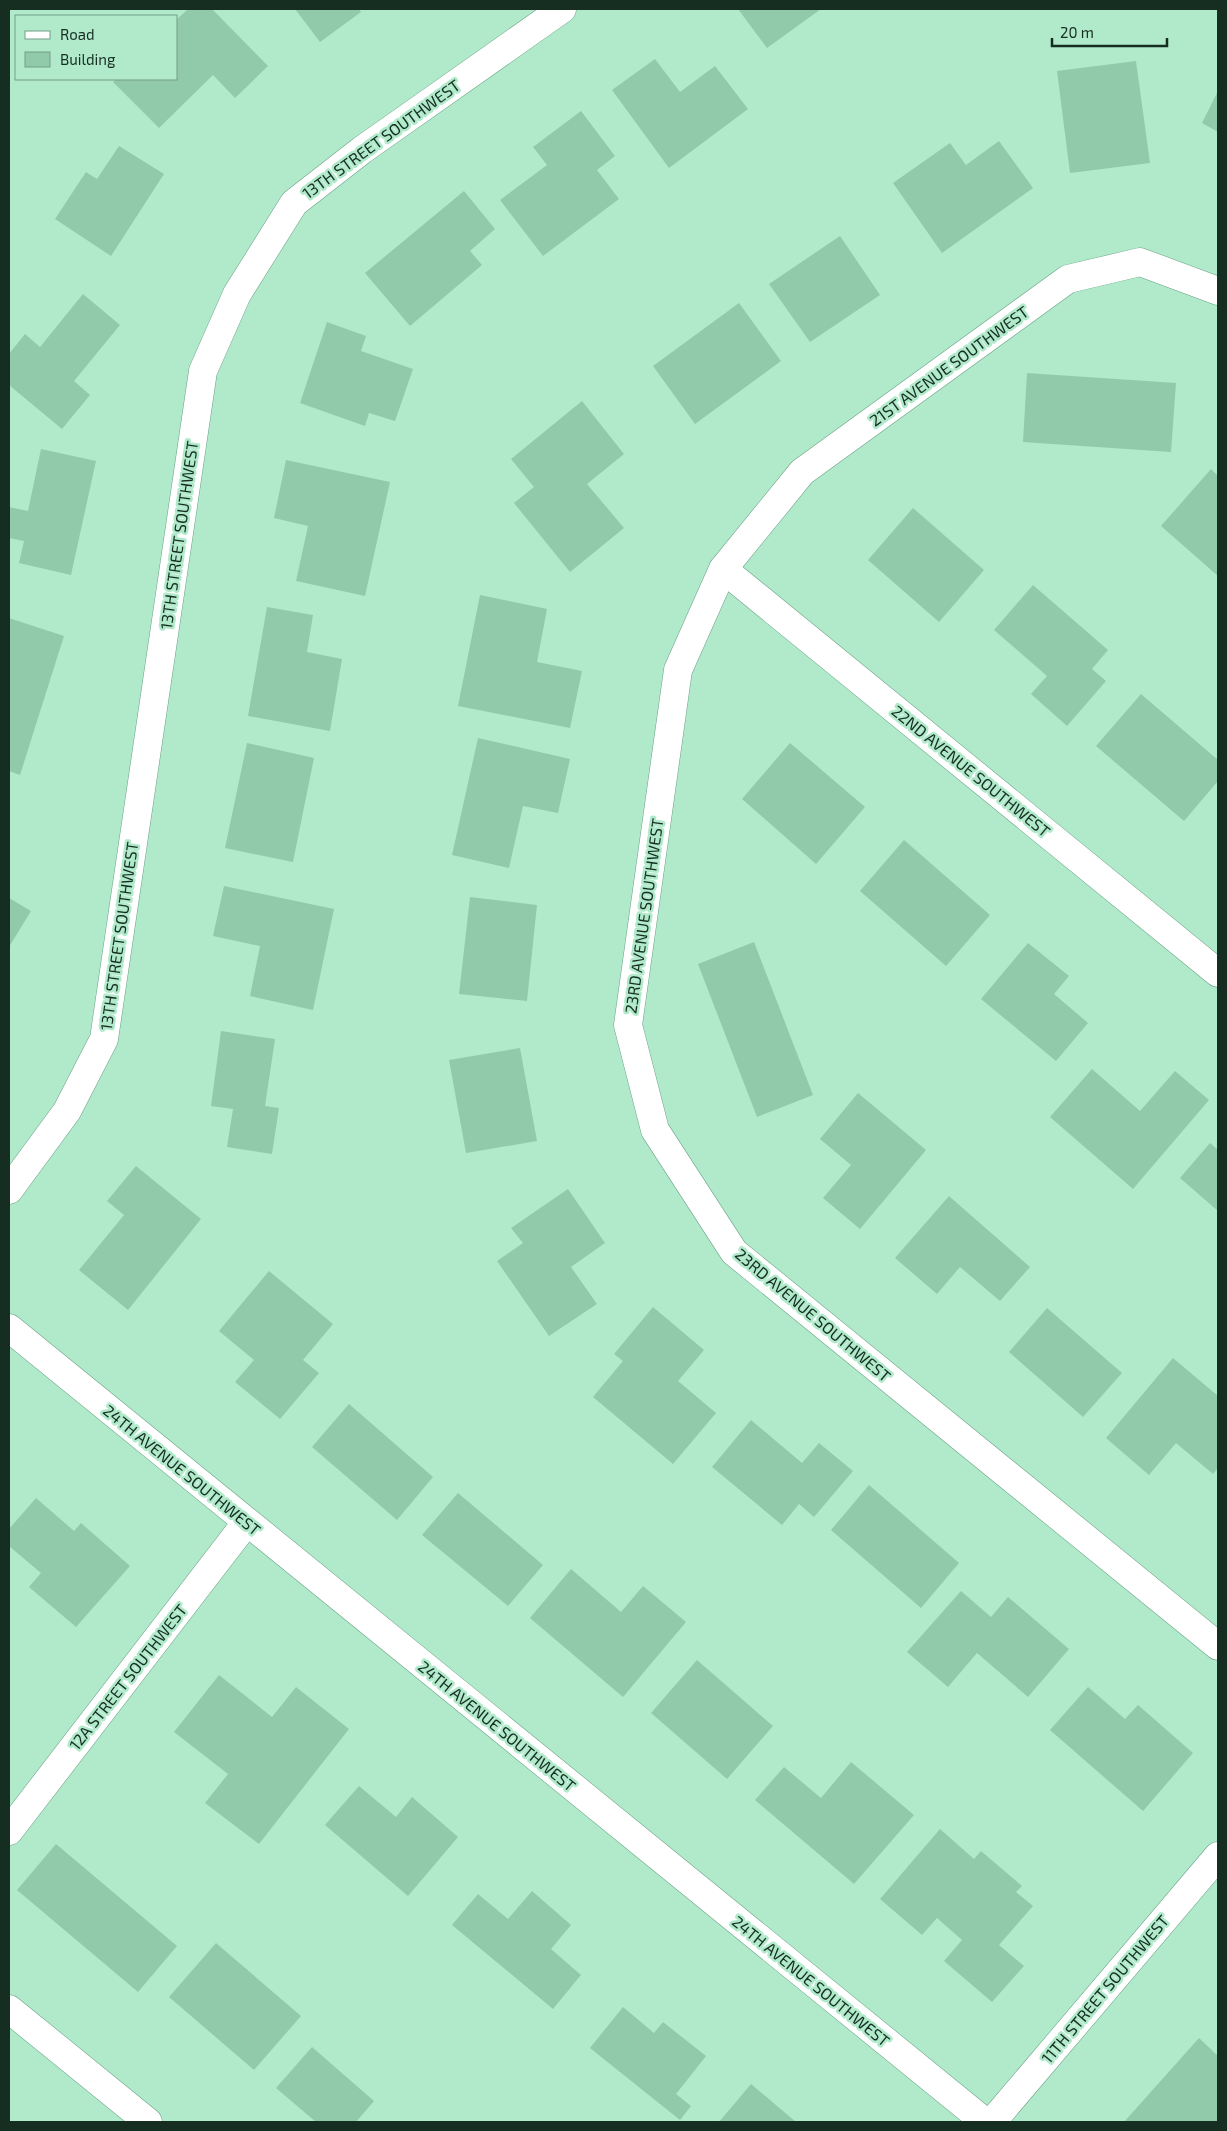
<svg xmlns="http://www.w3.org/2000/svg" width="1227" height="2131" viewBox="0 0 1227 2131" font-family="'Exo 2',sans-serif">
<rect width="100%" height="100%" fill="#b0eacb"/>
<g fill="#91caab">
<polygon points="188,9 212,9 268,66 235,98 213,75 159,128 113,82 116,79 176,79 176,20"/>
<polygon points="295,9 359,9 361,12 320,42"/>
<polygon points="738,9 821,9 767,48"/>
<polygon points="655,59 680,92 715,66 748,109 669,168 612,90"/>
<polygon points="1136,61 1150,163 1070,173 1057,71"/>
<polygon points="1218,91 1218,132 1202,123"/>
<polygon points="581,111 615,156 597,170 619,199 543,256 500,200 547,165 533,147"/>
<polygon points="999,141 1033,188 942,253 893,183 950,143 966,165"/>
<polygon points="119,146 164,174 111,256 55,219 86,172 97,179"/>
<polygon points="464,191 495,229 470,251 482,265 410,326 365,273"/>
<polygon points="840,236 880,295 810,342 769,284"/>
<polygon points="83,294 120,325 74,381 90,395 62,429 9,385 9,354 25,334 40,347"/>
<polygon points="739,303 781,361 695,424 653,366"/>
<polygon points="327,322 366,336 361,351 413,369 395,421 369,413 365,426 300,403"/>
<polygon points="1027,373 1176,383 1171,452 1023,442"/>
<polygon points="582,401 624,454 587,484 624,528 570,572 514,503 534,487 511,459"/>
<polygon points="41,449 96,461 71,575 19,563 24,541 9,538 9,507 28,511"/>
<polygon points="286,460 390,482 365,596 296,581 308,526 274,518"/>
<polygon points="1211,469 1218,476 1218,576 1161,526"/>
<polygon points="913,508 984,570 939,622 868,560"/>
<polygon points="1033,585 1108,650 1092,669 1106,681 1067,726 1031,694 1047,676 994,630"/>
<polygon points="480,595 547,609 537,662 582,671 570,728 458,706"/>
<polygon points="267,607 313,615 307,652 342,659 330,731 248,716"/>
<polygon points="9,618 64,636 20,775 9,771"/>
<polygon points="1141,694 1218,760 1218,781 1184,821 1096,746"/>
<polygon points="478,738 570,759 558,813 523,806 509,868 452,855"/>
<polygon points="247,743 314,758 293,862 225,848"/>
<polygon points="790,743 865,807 816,864 742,799"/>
<polygon points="904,840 990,915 946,966 860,891"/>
<polygon points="224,886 334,909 313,1010 250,996 260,946 213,936"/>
<polygon points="470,897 537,905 527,1001 459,994"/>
<polygon points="9,898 31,911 9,947"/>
<polygon points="754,942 813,1095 757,1117 698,964"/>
<polygon points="1028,943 1069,976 1054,994 1088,1023 1056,1061 981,999"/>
<polygon points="221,1031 275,1039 265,1106 279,1108 272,1154 227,1147 233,1109 211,1106"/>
<polygon points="520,1048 537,1141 466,1153 449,1060"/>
<polygon points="1092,1069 1140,1111 1175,1071 1209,1100 1133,1189 1050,1117"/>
<polygon points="858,1093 926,1150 860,1229 823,1198 851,1165 820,1139"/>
<polygon points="1210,1143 1218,1150 1218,1211 1180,1178"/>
<polygon points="136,1166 201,1219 128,1310 79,1270 124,1215 107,1201"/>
<polygon points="568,1189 605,1243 571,1267 597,1304 549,1336 497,1261 523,1243 511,1228"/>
<polygon points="949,1196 1030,1267 1000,1301 960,1267 937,1294 895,1258"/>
<polygon points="269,1271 333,1324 303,1360 319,1373 280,1419 235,1382 254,1360 219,1331"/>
<polygon points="653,1307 704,1350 678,1381 716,1413 673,1464 593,1397 623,1361 614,1354"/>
<polygon points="1047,1308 1122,1373 1083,1417 1009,1352"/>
<polygon points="1173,1358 1218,1396 1218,1468 1213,1474 1176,1443 1149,1475 1106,1438"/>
<polygon points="349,1404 433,1477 397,1520 312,1447"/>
<polygon points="751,1420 802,1463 819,1443 853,1471 814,1517 799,1504 782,1525 712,1467"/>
<polygon points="869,1485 959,1563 921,1608 831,1530"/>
<polygon points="458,1493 543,1565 508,1606 422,1535"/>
<polygon points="36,1498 74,1531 81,1523 130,1566 76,1627 29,1587 41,1573 9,1546 9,1529"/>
<polygon points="571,1569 621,1612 643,1586 686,1622 623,1697 530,1618"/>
<polygon points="961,1591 991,1617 1008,1597 1069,1649 1028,1697 977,1653 948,1687 907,1652"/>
<polygon points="697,1660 773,1726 727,1779 651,1713"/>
<polygon points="219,1675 272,1717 296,1687 349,1729 259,1844 205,1803 228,1774 174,1732"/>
<polygon points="1088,1687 1125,1719 1138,1705 1193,1753 1143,1811 1050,1730"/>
<polygon points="851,1762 914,1815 854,1884 755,1800 784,1767 821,1798"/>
<polygon points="359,1786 396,1817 412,1797 458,1837 408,1896 325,1825"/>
<polygon points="940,1829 974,1859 981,1851 1022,1886 1016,1892 1033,1906 999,1945 1024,1966 992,2002 944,1961 962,1940 937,1918 922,1935 880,1899"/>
<polygon points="56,1844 177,1946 138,1992 17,1890"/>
<polygon points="532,1891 571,1925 551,1949 581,1975 553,2009 452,1925 478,1894 508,1919"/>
<polygon points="216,1943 301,2016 254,2070 169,1997"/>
<polygon points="623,2007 654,2033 663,2022 706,2056 676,2094 691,2106 680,2120 590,2048"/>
<polygon points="1199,2038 1218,2056 1218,2122 1124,2122"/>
<polygon points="312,2047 374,2101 356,2122 316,2122 276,2088"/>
<polygon points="751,2084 796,2122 719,2122"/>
</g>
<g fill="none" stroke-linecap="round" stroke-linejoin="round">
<g stroke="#6aa184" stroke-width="29">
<g id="minor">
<polyline points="1218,291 1140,262 1068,279 802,472 723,569 678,670 628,1025 655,1130 734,1252 1218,1646"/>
<polyline points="723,569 1218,973"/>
<polyline points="9,1190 67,1111 104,1039 203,371 237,294 294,203 362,150 562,9"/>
<polyline points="9,1328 985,2122"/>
<polyline points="9,1831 246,1523"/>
<polyline points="9,2009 148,2122"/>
<polyline points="992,2122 1218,1856"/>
</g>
</g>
<use href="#minor" stroke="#fff" stroke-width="28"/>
</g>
<g text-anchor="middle" stroke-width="5" stroke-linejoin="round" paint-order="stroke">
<g font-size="16" fill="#162d21" stroke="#b0eacb">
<text transform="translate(381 139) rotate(-36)" y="6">13TH STREET SOUTHWEST</text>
<text transform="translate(949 366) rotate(-36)" y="6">21ST AVENUE SOUTHWEST</text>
<text transform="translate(179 535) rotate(-82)" y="6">13TH STREET SOUTHWEST</text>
<text transform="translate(971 771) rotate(39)" y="6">22ND AVENUE SOUTHWEST</text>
<text transform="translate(644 916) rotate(-82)" y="6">23RD AVENUE SOUTHWEST</text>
<text transform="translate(119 936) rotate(-82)" y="6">13TH STREET SOUTHWEST</text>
<text transform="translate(813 1315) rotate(40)" y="6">23RD AVENUE SOUTHWEST</text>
<text transform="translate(182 1470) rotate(39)" y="6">24TH AVENUE SOUTHWEST</text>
<text transform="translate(128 1677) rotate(-52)" y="6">12A STREET SOUTHWEST</text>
<text transform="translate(497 1726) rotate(39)" y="6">24TH AVENUE SOUTHWEST</text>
<text transform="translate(811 1981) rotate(39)" y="6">24TH AVENUE SOUTHWEST</text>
<text transform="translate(1105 1989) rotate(-50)" y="6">11TH STREET SOUTHWEST</text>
</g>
</g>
<rect width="1227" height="2131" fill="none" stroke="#162d21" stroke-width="20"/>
<rect x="15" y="15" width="162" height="65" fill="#b0eacb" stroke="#729e87"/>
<rect x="25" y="31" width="25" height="8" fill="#ffffff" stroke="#729e87"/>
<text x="60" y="40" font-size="15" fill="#162d21">Road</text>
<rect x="25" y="52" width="25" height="15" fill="#91caab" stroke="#729e87"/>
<text x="60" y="65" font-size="15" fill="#162d21">Building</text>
<path d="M1052 38v8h115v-8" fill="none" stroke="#162d21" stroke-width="2.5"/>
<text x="1060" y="38" font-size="15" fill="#162d21" stroke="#b0eacb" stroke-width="4" paint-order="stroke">20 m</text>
</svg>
